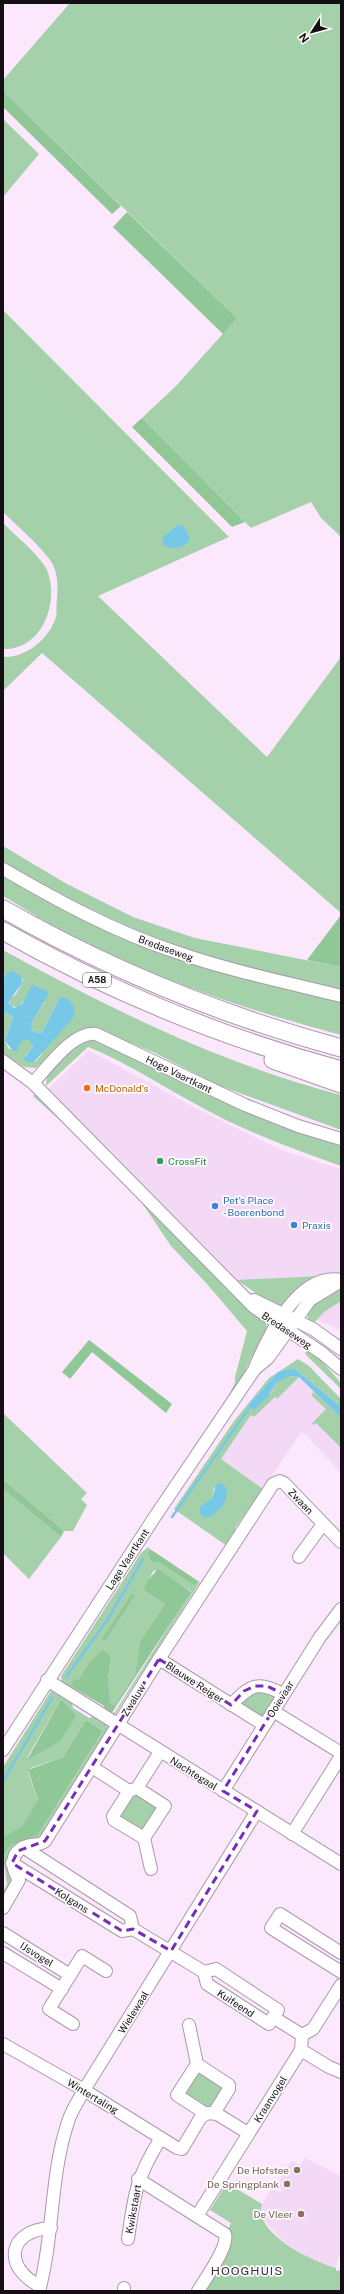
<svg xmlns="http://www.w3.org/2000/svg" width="344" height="2294" viewBox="0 0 344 2294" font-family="'Public Sans',sans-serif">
<rect width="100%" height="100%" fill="#fce8fd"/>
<g fill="#f3d9f5">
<polygon points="89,1050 184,1102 281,1150 341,1169 341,1331 238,1282 47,1090"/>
<polygon points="296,1373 341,1412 341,1473 303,1432 299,1435 263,1489 221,1459 251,1415"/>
<polygon points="305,2158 341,2176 341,2257 338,2257 336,2268 312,2260 285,2243 261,2217 262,2204 272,2188 281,2193 282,2191 275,2187 290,2163 292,2161 300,2165"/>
</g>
<g fill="#a5d1aa" fill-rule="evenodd">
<polygon points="70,3 341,3 341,537 321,518 311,502 251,528 142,418 176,386 237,318 3,91 3,80"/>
<polygon points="3,119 39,154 3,197"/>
<path d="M3 310 229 537 98 596 267 757 341 657V913L42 653 3 691V657C26 658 49 639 56 617 57 612 56 605 57 599 58 587 58 574 52 563 41 546 18 527 3 512ZM177 525 190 539 184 545 173 548 165 535Z"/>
<path d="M3 523C15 535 38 554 46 568 61 599 43 651 3 649Z"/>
<path d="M3 846 67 884 133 917 195 938 341 967V991C301 981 260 972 221 960 144 938 72 902 3 862Z"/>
<path d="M3 874 122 935 341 1001V1035C251 1011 160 981 76 939 51 926 27 910 3 896Z"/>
<path d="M3 950C110 1009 222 1064 341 1095V1130L220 1086 155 1053 94 1028 77 1031 36 1068 24 1067 3 1053V1014L5 1012 13 1017 5 1041 9 1049 19 1048 23 1039 29 1040 33 1047 24 1057 35 1062 42 1054 60 997 42 1033 35 1032 31 1028V1024L45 1001 29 994 18 1008 10 1005V999L16 994 23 982V979L6 974 3 982Z"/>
<path d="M93 1039 341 1141V1166C293 1149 246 1132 201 1107 163 1087 128 1063 88 1047L46 1086 47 1074 74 1045Z"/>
<polygon points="38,1092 265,1320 267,1327 266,1337 252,1357 233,1394 227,1398 235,1383 235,1377 247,1331 207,1284 171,1246 140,1200 75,1134 33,1096"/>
<polygon points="321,1276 286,1305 274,1306 237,1280"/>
<path d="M341 1288V1301L324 1312 314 1323 308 1319C305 1301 328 1295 341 1288Z"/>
<polygon points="307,1350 316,1354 341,1383 341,1389 307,1356 305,1353"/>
<path d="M298 1359 309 1366 341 1399V1407L294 1368 278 1372 248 1405 254 1409 271 1393 277 1382 286 1376 299 1377 277 1399 275 1397 254 1417 251 1415 221 1459 263 1489 235 1528 237 1532 227 1546 174 1509 234 1421 269 1378ZM214 1488 226 1491V1501L214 1514H200L199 1510 212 1498Z"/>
<polygon points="314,1392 341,1418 340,1447 316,1423 314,1425 312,1423 326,1409 311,1395"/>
<polygon points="3,1413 87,1493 81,1499 87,1505 73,1531 64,1531 3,1479"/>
<polygon points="3,1489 61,1537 29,1579 3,1553"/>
<polygon points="148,1547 150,1549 147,1553 151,1562 158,1562 195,1586 198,1581 200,1582 114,1716 110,1714 115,1712 191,1591 154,1570 143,1590 165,1604 140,1641 135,1674 115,1707 110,1703 108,1679 111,1656 103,1651 90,1661 78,1680 70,1687 62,1682 61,1676 141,1553"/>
<polygon points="255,1689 277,1695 260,1720 235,1704"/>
<path d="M51 1691 72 1703 73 1708 89 1718 94 1716 106 1724 108 1728 45 1828 47 1832 41 1841 18 1848 16 1880 3 1896V1892L7 1885 3 1856 11 1845 38 1835 103 1731 86 1720 63 1757 31 1768 28 1772 38 1801 23 1825 3 1837V1767ZM61 1699 77 1716 57 1743 27 1758Z"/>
<polygon points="129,1794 139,1794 158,1806 141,1832 115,1817"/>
<polygon points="195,2068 226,2087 215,2105 199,2109 180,2095"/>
<path d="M227 2183 262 2204C253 2234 314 2262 336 2268V2271L341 2270V2291H201L231 2223 210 2210Z"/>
</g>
<g fill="#8fc796">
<polygon points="3,91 121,206 112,214 3,107"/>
<polygon points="127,212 237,318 223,334 113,227"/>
<polygon points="142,418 245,522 232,527 132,427"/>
<polygon points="341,915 341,967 307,960"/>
<polygon points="89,1340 172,1404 166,1413 92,1352 70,1379 62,1372"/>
<polygon points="3,1479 64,1531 61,1537 3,1489"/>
<polygon points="150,1549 198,1581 195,1586 158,1562 151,1562 147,1553"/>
<polygon points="158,1569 191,1592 111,1714 105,1710 104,1706 70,1686 75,1679 78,1680 90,1661 103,1650 111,1656 108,1679 110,1703 115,1706 135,1674 140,1641 165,1604 143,1590 148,1580"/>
<polygon points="132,1594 135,1595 105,1641 102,1639"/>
<polygon points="61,1699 77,1716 59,1742 27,1760"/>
<polygon points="86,1720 103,1731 38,1835 11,1845 3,1856 3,1837 23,1825 38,1800 28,1770 63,1757"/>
</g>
<g fill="#77c8e6">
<path d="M177 525 184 526 190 539C186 548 173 550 164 546L162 541 165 535Z"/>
<path d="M13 971 20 975 23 982C19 989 11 996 9 1003L14 1008 22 1004 32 985 48 991 47 997 31 1024V1028L35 1032 42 1033 60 997C71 997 78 1009 73 1018L34 1062H28L23 1059 33 1047 29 1040H23L17 1051H13L5 1041 13 1017 5 1012 3 1020V982L6 974Z"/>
<polygon points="294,1368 341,1407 341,1418 299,1377 290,1376 277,1382 268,1397 254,1410 248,1405 278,1372"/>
<polygon points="221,1483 227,1488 226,1501 222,1507 212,1516 204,1518 199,1512 200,1507 212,1498 216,1485"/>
</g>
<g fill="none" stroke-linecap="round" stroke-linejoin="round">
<g stroke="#77c8e6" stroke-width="2.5">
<polyline points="172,1517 250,1407"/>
<polyline points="66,1677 108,1619 143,1559"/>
<polyline points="3,1781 52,1698"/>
</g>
<g stroke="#ab98ac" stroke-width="14">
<g id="minor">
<path d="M3 869C58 901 115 932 176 952 230 971 286 982 341 996"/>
<polyline points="3,1061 33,1083 254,1307 322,1353 341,1369"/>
<path d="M33 1083C48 1067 73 1031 96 1034L245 1105 298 1126 341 1139"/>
<polyline points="254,1300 313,1329 341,1349"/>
<polyline points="256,1368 268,1358 310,1300 341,1281"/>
<polyline points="299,1557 323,1524"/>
<polyline points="159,1659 264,1725"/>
<polyline points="47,1680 341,1864"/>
<path d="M231 1705C250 1685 258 1680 283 1694"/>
<polyline points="273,1711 341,1753"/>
<path d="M3 1750 154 1518 254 1370C267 1338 298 1272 341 1280"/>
<polyline points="92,1767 129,1791 137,1788 160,1752"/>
<polyline points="129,1791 113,1816 114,1820 144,1838 165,1806 137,1788"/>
<polyline points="223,1791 320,1637 341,1609"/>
<polyline points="292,1834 341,1756"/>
<polyline points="144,1838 151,1869"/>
<polyline points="12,1863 122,1931 133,1929 130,1916 23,1847"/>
<path d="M3 1908 19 1880C10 1866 10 1849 31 1845 37 1844 41 1845 45 1841L159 1659 273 1484 280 1481 284 1483 341 1542"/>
<polyline points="133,1929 204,1972 216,1969 278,2010 269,2024 207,1984 204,1972"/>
<polyline points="3,1933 70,1975"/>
<polyline points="3,1953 62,1989"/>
<polyline points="341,1953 280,1914 271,1928 341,1972"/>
<polyline points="273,2017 302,2035"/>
<polyline points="73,2024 49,2009 82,1956 106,1971"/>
<polyline points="189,2025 197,2064"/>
<polyline points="3,2044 84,2090 177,2148 182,2149 201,2117 208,2113 217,2114 248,2133"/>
<polyline points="301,2050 329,2067 341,2072"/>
<polyline points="206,2114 177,2095 197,2064 229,2085 229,2089 214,2113"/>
<path d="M138 2179 225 2234C229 2247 205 2279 198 2291"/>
<polyline points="197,2216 301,2050 302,2035 313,2029 341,1985"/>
<path d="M128 2239C134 2194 137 2176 161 2138"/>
<path d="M40 2286C2 2267 8 2230 51 2228"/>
<path d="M39 2291C54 2236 50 2175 68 2122 71 2111 79 2100 84 2090L257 1811"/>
<polyline points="124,2291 124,2288"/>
</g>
</g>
<g stroke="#ab98ac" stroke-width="19">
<g id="highway">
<path d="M3 909C108 969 224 1016 341 1048"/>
<path d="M3 931C109 991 224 1038 341 1070"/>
<polyline points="273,1060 341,1084"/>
</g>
</g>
<use href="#minor" stroke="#fff" stroke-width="12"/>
<use href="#highway" stroke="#fff" stroke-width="17"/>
</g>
<path fill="none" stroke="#7b2cbf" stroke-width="3" stroke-dasharray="8 5" stroke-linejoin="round" d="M159 1659 231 1705 244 1691 255 1686H267L283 1694 223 1791 257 1811 171 1951 133 1929 122 1931 12 1863 18 1851 45 1841Z"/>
<circle fill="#e8710a" stroke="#fcfcfc" stroke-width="1.5" cx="87" cy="1088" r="4"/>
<circle fill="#2e9e5b" stroke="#fcfcfc" stroke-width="1.5" cx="160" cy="1161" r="4"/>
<g fill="#3f7fe0" stroke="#fcfcfc" stroke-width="1.5">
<circle cx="215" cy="1206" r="4"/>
<circle cx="294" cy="1225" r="4"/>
</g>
<g fill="#8d6e63" stroke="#fcfcfc" stroke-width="1.5">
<circle cx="297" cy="2170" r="4"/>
<circle cx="287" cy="2184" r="4"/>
<circle cx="301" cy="2214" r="4"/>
</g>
<g text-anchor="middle" stroke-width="3.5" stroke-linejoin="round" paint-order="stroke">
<rect fill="#fcfcfc" stroke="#5a555a" stroke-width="1" x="83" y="973" width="28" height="14" rx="3"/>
<g font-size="9" font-weight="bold" fill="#150e15">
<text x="97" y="983">A58</text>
</g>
<g font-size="10" fill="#150e15" stroke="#fcfcfc">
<text transform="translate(166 948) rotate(20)" y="4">Bredaseweg</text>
<text transform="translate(179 1074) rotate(26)" y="4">Hoge Vaartkant</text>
<text transform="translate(287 1330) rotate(34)" y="4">Bredaseweg</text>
<text transform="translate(301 1501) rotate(46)" y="4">Zwaan</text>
<text transform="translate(127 1559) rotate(-57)" y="4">Lage Vaartkant</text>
<text transform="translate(195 1682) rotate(33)" y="4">Blauwe Reiger</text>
<text transform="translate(280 1699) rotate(-58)" y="4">Ooievaar</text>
<text transform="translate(133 1700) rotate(-58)" y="4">Zwaluw</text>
<text transform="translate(194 1773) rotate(32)" y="4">Nachtegaal</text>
<text transform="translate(72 1900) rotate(32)" y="4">Kolgans</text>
<text transform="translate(37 1954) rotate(32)" y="4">IJsvogel</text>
<text transform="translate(236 2003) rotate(33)" y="4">Kuifeend</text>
<text transform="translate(133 2012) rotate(-58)" y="4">Wielewaal</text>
<text transform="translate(93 2096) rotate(31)" y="4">Wintertaling</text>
<text transform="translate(270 2099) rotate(-58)" y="4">Kraanvogel</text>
<text transform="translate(133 2209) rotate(-80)" y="4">Kwikstaart</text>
</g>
<g font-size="10" fill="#c56008" stroke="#fcfcfc" text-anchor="start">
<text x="95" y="1092">McDonald's</text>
</g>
<g font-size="10" fill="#27864d" stroke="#fcfcfc" text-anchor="start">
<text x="168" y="1165">CrossFit</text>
</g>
<g font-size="10" fill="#366cbe" stroke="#fcfcfc" text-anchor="start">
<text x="223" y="1204">Pet's Place<tspan x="223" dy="12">- Boerenbond</tspan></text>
<text x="302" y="1229">Praxis</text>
</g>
<g font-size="10" fill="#785e54" stroke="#fcfcfc" text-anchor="end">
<text x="289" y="2174">De Hofstee</text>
<text x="279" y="2188">De Springplank</text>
<text x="293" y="2218">De Vleer</text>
</g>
<g font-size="12" letter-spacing="1" fill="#403041" stroke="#fcfcfc">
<text x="247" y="2275">HOOGHUIS</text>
</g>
</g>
<rect width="344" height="2294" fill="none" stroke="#150e15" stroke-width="8"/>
<g transform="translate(312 32) rotate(234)" stroke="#fcfcfc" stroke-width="3" paint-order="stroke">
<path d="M0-3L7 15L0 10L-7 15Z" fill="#150e15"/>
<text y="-6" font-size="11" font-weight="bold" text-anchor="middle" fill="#150e15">N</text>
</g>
</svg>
